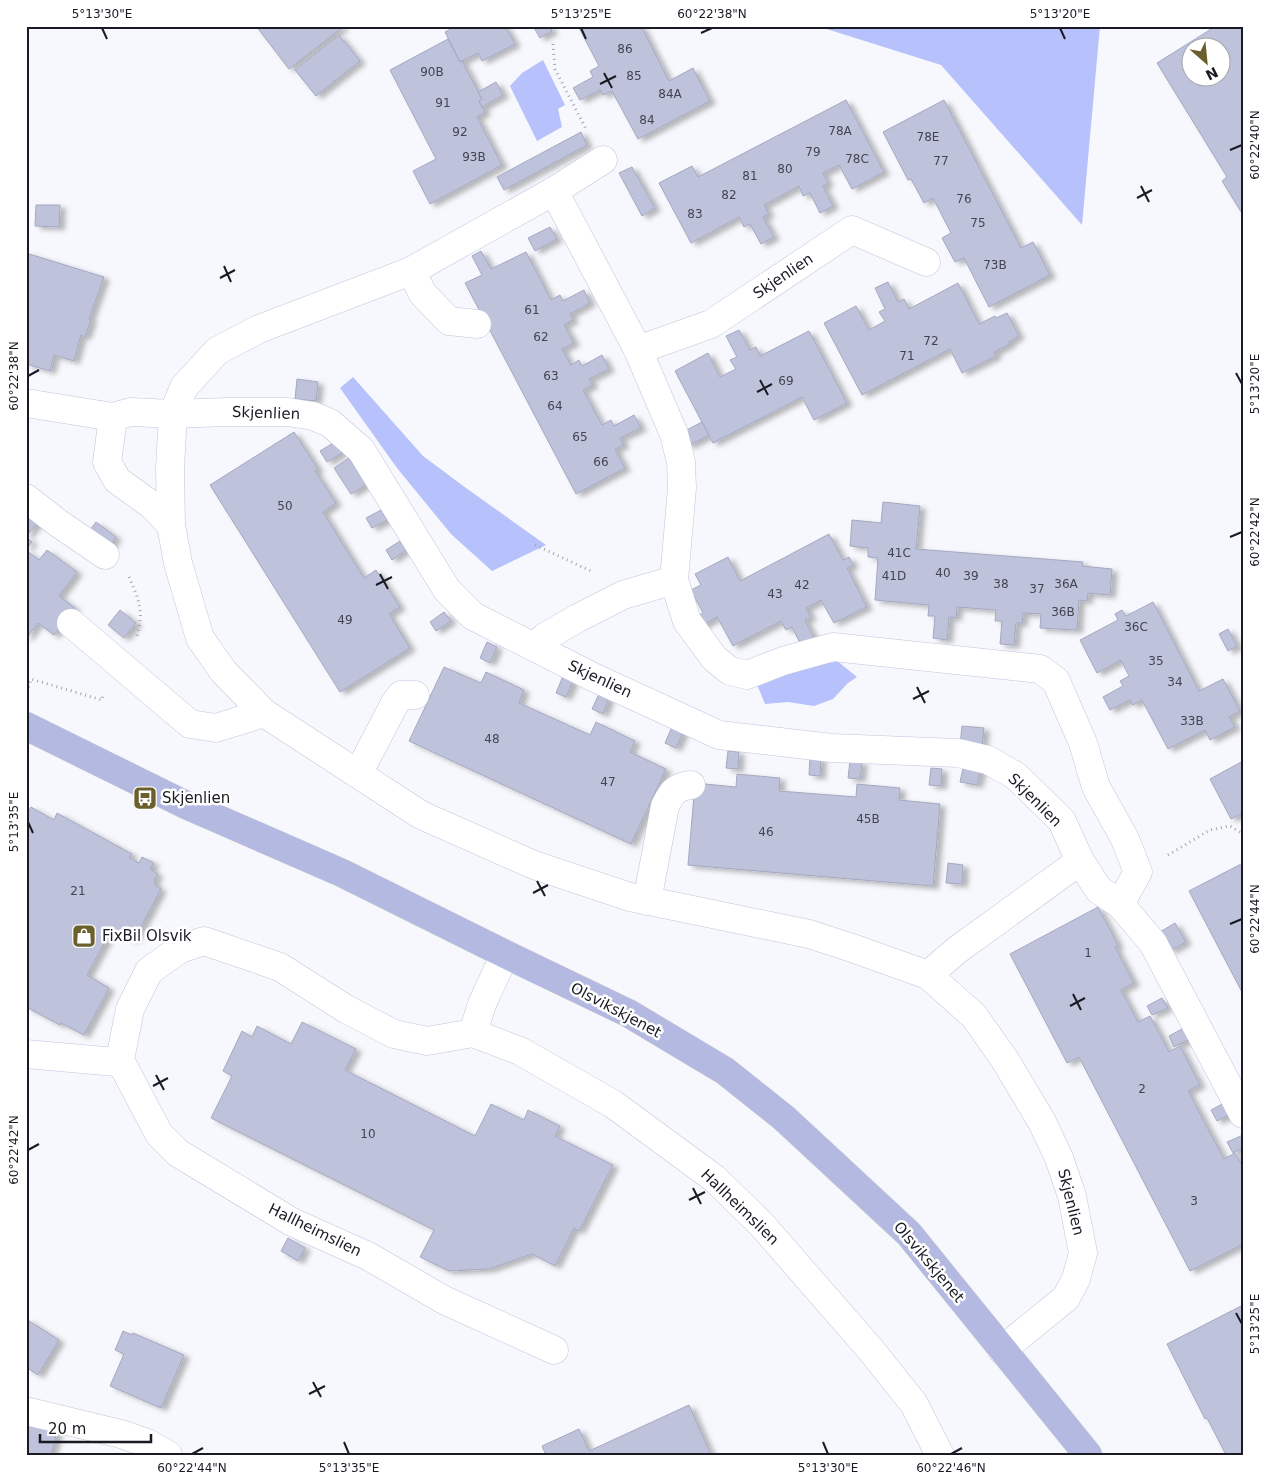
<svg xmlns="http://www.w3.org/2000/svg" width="1269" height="1481" viewBox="0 0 1269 1481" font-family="'DejaVu Sans',sans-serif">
<defs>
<filter id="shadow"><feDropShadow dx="5.5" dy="3" stdDeviation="2.5" flood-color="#0004"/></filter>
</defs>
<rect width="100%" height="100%" fill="#f7f8fd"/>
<g fill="#b7c1fb">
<polygon points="817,26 1100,26 1082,225 941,65"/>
<polygon points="543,60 565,105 558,109 562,127 537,141 510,86 522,73"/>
<polygon points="353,377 423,456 466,488 546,545 492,571 451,534 397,468 340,388"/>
<polygon points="827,658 832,663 836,660 857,677 848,683 833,699 814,706 788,702 765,704 756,682"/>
</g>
<g fill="#bec3db" stroke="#a4a8c0" fill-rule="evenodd" filter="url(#shadow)">
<polygon points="256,26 342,26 343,27 289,69"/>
<polygon points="450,26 505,26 515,44 482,61 478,53 460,62 445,32 451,29"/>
<polygon points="533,26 550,26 552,31 540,38"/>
<polygon points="578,26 641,26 669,81 693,68 710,101 638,139 612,91 603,95 600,90 580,100 573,88 593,77 590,71 599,66"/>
<path d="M1216 26H1243V215L1222 181 1227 177 1157 63ZM1192 48H1222V78H1192Z"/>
<polygon points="339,35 360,61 316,96 295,70"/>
<polygon points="448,39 460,62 462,61 482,99 479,101 485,112 477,117 502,165 430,204 413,171 436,159 390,70"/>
<polygon points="496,82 503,95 482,107 479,101 482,99 478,92"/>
<polygon points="846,100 884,172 852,189 839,165 823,173 828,183 823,186 833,206 820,213 810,193 803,196 799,186 764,205 769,214 763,217 774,237 761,244 750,224 744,227 739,217 691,243 659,183 692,166 698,177"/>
<polygon points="944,100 1021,248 1033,242 1050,275 989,307 964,258 955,262 942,238 951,233 933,198 924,203 911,179 908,180 883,132"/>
<polygon points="581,132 587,145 504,190 497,177"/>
<polygon points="632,167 655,208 642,216 619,173"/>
<polygon points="36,205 60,205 59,227 35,226"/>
<polygon points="550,227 557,239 535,251 528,238"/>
<polygon points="481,251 491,269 526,252 551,300 560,295 563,301 584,290 590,303 570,314 573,320 564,325 574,343 562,349 571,365 579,360 582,366 602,355 609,369 589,379 593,385 583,390 602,425 611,420 614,426 634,415 641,428 620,438 624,445 615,449 625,468 576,494 465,283 482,275 472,256"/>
<polygon points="26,253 104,277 89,319 91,320 85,337 81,335 74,361 54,355 50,371 26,364"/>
<polygon points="888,282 898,302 904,299 909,309 958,283 979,324 995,316 996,318 1007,313 1019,336 1009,342 1010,344 994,352 996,356 962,373 950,349 862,395 824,323 856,306 869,330 885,321 879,312 885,309 875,288"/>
<polygon points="739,330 750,350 756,347 760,356 809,331 847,403 814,420 802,397 713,443 675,371 708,353 720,377 736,369 730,360 737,357 726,336"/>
<polygon points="297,379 318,382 316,401 295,399"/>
<polygon points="702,422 709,435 688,446 681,433"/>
<polygon points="294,432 318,469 315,471 336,503 323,512 364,578 376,570 400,607 389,614 410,648 340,692 210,485"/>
<polygon points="335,442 342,453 327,462 320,451"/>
<polygon points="349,458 366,485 351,494 334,468"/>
<polygon points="883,502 920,506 916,549 1083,562 1082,566 1112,569 1110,595 1088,593 1087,601 1079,600 1077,630 1040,628 1041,614 1023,613 1022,623 1016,623 1014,645 1000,644 1002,621 995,621 996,610 957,607 956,618 949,617 947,640 933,638 935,616 928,616 929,605 875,600 878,558 868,557 868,548 850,546 852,520 881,523"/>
<polygon points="381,510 387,520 372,528 366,518"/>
<polygon points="26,513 40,519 26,537 32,542 26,549"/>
<polygon points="96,522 116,537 108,549 87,534"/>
<polygon points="829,534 843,560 849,557 853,565 847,568 867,607 834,623 821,600 806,608 811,617 805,620 815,640 802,647 792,627 786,630 781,621 733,646 717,617 700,627 696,617 703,613 691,590 701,585 695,574 728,557 740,581"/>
<polygon points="400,541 406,550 392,560 386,550"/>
<polygon points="26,550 39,560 47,550 77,572 59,596 75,608 54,635 38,623 26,639"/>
<polygon points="1153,602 1199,691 1223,679 1240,711 1229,717 1235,727 1210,740 1205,730 1168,749 1142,700 1133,705 1130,700 1110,710 1103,697 1123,686 1120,681 1129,676 1121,660 1097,673 1080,640 1118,620 1115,614 1122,610 1126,616"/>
<polygon points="120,610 136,623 124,638 108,625"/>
<polygon points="444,612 451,621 436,631 430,622"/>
<polygon points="1228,629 1237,646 1228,651 1219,634"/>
<polygon points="487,642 497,647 490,663 480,658"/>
<polygon points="444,667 481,683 486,672 524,690 519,703 590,735 596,722 635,741 630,752 666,769 631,844 409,741"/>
<polygon points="563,676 573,681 566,697 556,693"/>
<polygon points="599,694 609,698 603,714 592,709"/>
<polygon points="962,726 984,728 982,748 960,746"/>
<polygon points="672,727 683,732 676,748 665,743"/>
<polygon points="728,751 739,752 738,769 726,768"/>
<polygon points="810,757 821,758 820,776 809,775"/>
<polygon points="850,761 862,762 860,779 848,778"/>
<polygon points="1243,761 1243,813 1231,819 1210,779"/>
<polygon points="964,764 981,769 977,785 960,782"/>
<polygon points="931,768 942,769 941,786 929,785"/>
<polygon points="737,774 780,778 779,791 856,797 857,784 900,788 899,800 940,804 933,886 688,865 695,783 736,787"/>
<polygon points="31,807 54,820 57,813 132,854 129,858 139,863 142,857 154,863 150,869 158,874 154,880 156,886 161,889 134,940 112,929 87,975 109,988 84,1035 61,1023 60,1025 26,1007 26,816"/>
<polygon points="948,863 963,865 962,884 946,883"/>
<polygon points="1243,863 1243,994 1189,891"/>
<polygon points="1098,907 1118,945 1115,947 1134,983 1121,990 1138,1022 1150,1016 1169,1052 1180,1046 1200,1085 1188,1091 1224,1159 1235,1153 1243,1167 1243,1244 1190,1271 1079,1057 1067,1063 1010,954"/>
<polygon points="1175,923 1186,942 1170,951 1160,932"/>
<polygon points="1162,998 1168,1008 1152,1015 1147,1006"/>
<polygon points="302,1022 356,1049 345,1070 475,1136 491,1104 524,1120 528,1110 560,1126 555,1136 613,1165 579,1231 574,1228 555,1266 532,1254 489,1269 449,1271 420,1257 434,1230 211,1118 232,1076 223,1071 242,1031 252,1037 257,1026 291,1044"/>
<polygon points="1184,1028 1190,1039 1174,1047 1169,1036"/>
<polygon points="1226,1102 1232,1114 1217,1121 1211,1110"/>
<polygon points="1243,1135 1243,1148 1233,1153 1227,1142"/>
<polygon points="288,1238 305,1248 298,1261 281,1251"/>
<polygon points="1243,1305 1243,1455 1226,1455 1207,1418 1205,1419 1167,1344"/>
<polygon points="26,1319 59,1340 38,1375 26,1367"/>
<polygon points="123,1331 132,1335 133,1333 184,1355 161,1408 110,1386 124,1354 115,1350"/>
<polygon points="689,1405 711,1455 546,1455 542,1446 579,1429 589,1451"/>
<polygon points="26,1424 57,1432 51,1455 26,1455"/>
</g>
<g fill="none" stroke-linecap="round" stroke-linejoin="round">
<g stroke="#bfc4dc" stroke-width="29">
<g id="minor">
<polyline points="603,160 554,191 411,271 259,329 217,351 184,387 173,414 170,468 171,525 178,563 200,638 223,671 264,713 421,815 534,865 630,897 809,934 852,948 928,975 974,1016 1005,1060 1042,1122 1059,1158 1072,1196 1083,1253 1076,1279 1066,1298 1002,1350"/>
<polyline points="554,191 638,350 674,434 681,462 682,488 674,580 687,621 714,658 730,671 747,675 783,661 833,647 1040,669 1056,681 1083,743 1096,787 1125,839 1138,872 1120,904"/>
<polyline points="411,271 423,294 449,321 477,324"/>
<polyline points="638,350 711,324 852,230 926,262"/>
<polyline points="26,403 113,417 131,412 173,414 227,412 288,412 313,416 330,423 361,450 447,590 473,616 593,677 719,735 832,748 958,753 988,760 1016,776 1062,821 1080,861 1099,890 1120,904 1153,943 1243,1114"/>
<polyline points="113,417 107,462 117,480 153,506 171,525"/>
<polyline points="26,498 58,523 105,555"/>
<polyline points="71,623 190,724 216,728 264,713"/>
<polyline points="534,647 545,637 578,618 623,595 674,580"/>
<polyline points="358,774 395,703 401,695 415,695"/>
<path d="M647 901 665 806C672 792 675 787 691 785"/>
<polyline points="505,954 482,1004 473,1033 427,1041 394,1034 346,1009 280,967 204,941 180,949 149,971 130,1009 120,1060 159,1134 178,1153 292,1222 368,1256 444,1300 554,1350"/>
<polyline points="928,975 957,950 1080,861"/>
<polyline points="473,1033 520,1051 613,1104 715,1179 762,1225 871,1350 914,1404 940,1455"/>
<polyline points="26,1054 116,1062 120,1060"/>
<polyline points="26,1411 121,1434 147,1443 168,1455"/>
</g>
</g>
<g stroke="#d6d6d7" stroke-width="29">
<polyline id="major" points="26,726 186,805 342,873 505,954 628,1013 725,1071 784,1118 909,1234 1088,1455"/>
</g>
<g stroke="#a5a6ad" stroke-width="3" stroke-dasharray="1 4" stroke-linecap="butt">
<polyline points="553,44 555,69 587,131"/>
<polyline points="535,545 593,572"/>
<path d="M129 577C139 600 144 611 137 636"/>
<polyline points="27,692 31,679 102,700 103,693"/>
<polyline points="1168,855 1210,830 1230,826 1243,834"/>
</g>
<use href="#minor" stroke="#fff" stroke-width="28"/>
<use href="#major" stroke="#b3b9e0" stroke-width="28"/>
</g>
<path fill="none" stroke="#191a23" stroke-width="2" d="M102 28 107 39M581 28 586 39M1060 28 1065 39M701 33 712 28M604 73 612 88M600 84 616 76M1230 150 1242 145M1141 186 1149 202M1137 198 1152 190M224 266 231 282M220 278 235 270M1236 373 1242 384M28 376 39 370M760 380 768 395M757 392 772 384M1230 537 1242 532M380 574 388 589M376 585 392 577M917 687 925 703M913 699 929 691M28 822 33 833M537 881 545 896M533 893 548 885M1230 924 1242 919M1073 994 1081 1010M1070 1006 1085 998M156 1075 164 1090M153 1086 168 1078M28 1150 39 1144M693 1188 701 1204M689 1200 705 1192M1236 1313 1242 1324M313 1382 321 1397M309 1394 325 1386M344 1442 349 1454M823 1442 828 1454M192 1454 203 1448M951 1454 962 1448"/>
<defs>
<g id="bus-square" transform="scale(1.25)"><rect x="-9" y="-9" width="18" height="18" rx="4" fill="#6b5f2c" stroke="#fff"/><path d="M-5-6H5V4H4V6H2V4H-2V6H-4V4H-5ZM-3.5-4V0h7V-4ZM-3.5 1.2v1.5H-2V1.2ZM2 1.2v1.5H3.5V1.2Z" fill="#fff"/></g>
<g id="shop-square" transform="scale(1.25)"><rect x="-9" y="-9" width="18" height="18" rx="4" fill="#6b5f2c" stroke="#fff"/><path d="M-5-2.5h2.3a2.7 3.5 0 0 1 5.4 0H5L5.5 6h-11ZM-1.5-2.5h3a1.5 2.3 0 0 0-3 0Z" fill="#fff"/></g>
</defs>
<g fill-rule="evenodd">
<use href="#bus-square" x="145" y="798"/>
<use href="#shop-square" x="84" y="936"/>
</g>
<g text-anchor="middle" stroke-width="5" stroke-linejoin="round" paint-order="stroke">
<g font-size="12" fill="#424451">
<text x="625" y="53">86</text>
<text x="432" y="76">90B</text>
<text x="634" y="80">85</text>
<text x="670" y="98">84A</text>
<text x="443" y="107">91</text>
<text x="647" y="124">84</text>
<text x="840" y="135">78A</text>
<text x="460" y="136">92</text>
<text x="928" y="141">78E</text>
<text x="813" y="156">79</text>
<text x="474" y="161">93B</text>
<text x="857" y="163">78C</text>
<text x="941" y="165">77</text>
<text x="785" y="173">80</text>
<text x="750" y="180">81</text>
<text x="729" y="199">82</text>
<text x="964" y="203">76</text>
<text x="695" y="218">83</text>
<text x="978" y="227">75</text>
<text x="995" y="269">73B</text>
<text x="532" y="314">61</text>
<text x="541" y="341">62</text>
<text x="931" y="345">72</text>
<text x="907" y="360">71</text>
<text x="551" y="380">63</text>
<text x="786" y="385">69</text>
<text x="555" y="410">64</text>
<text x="580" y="441">65</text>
<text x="601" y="466">66</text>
<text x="285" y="510">50</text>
<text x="899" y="557">41C</text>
<text x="943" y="577">40</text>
<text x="894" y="580">41D</text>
<text x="971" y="580">39</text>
<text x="1001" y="588">38</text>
<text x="1066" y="588">36A</text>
<text x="802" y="589">42</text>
<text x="1037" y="593">37</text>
<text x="775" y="598">43</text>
<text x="1063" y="616">36B</text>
<text x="345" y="624">49</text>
<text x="1136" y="631">36C</text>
<text x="1156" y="665">35</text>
<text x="1175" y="686">34</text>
<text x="1192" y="725">33B</text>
<text x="492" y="743">48</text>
<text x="608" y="786">47</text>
<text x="868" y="823">45B</text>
<text x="766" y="836">46</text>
<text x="78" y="895">21</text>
<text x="1088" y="957">1</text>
<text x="1142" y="1093">2</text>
<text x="368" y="1138">10</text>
<text x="1194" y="1205">3</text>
</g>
<g font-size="15" fill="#191a23" stroke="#fff">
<text transform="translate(783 276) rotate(-34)" y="5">Skjenlien</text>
<text transform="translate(266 413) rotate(2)" y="5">Skjenlien</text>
<text transform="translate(600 679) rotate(25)" y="5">Skjenlien</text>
<text transform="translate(1035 800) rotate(45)" y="5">Skjenlien</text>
<text transform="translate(616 1010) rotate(28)" y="5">Olsvikskjenet</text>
<text transform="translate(1071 1202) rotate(76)" y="5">Skjenlien</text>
<text transform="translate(740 1207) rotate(44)" y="5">Hallheimslien</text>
<text transform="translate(315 1230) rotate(26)" y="5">Hallheimslien</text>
<text transform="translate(929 1262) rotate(50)" y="5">Olsvikskjenet</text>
</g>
<g font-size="15" fill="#191a23" stroke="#fff" text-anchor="start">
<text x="162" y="803">Skjenlien</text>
<text x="102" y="941">FixBil Olsvik</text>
</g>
</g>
<rect width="1269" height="1481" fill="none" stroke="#ffffff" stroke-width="55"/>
<g transform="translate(1206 62) rotate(153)"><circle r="24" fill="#ffffff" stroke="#a3a3a7"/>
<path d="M0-4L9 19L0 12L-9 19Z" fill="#6b5f2c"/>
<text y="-8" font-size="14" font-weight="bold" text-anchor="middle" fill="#191a23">N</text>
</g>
<path d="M40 1434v8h111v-8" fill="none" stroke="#191a23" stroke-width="2.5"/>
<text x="48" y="1434" font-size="15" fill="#191a23" stroke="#ffffff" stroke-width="4" paint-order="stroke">20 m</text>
<rect x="28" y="28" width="1214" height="1426" fill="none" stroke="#191a23" stroke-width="2"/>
<g font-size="12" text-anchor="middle" fill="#191a23">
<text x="102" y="18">5°13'30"E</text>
<text x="581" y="18">5°13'25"E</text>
<text x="712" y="18">60°22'38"N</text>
<text x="1060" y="18">5°13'20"E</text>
<text transform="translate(1255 145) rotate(-90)" y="4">60°22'40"N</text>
<text transform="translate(14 376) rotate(-90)" y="4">60°22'38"N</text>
<text transform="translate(1255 384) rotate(-90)" y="4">5°13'20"E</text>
<text transform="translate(1255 532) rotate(-90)" y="4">60°22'42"N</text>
<text transform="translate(14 822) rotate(-90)" y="4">5°13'35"E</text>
<text transform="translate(1255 919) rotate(-90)" y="4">60°22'44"N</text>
<text transform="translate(14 1150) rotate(-90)" y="4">60°22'42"N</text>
<text transform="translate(1255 1324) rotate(-90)" y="4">5°13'25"E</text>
<text x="192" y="1472">60°22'44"N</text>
<text x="349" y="1472">5°13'35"E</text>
<text x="828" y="1472">5°13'30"E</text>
<text x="951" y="1472">60°22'46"N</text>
</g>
</svg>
